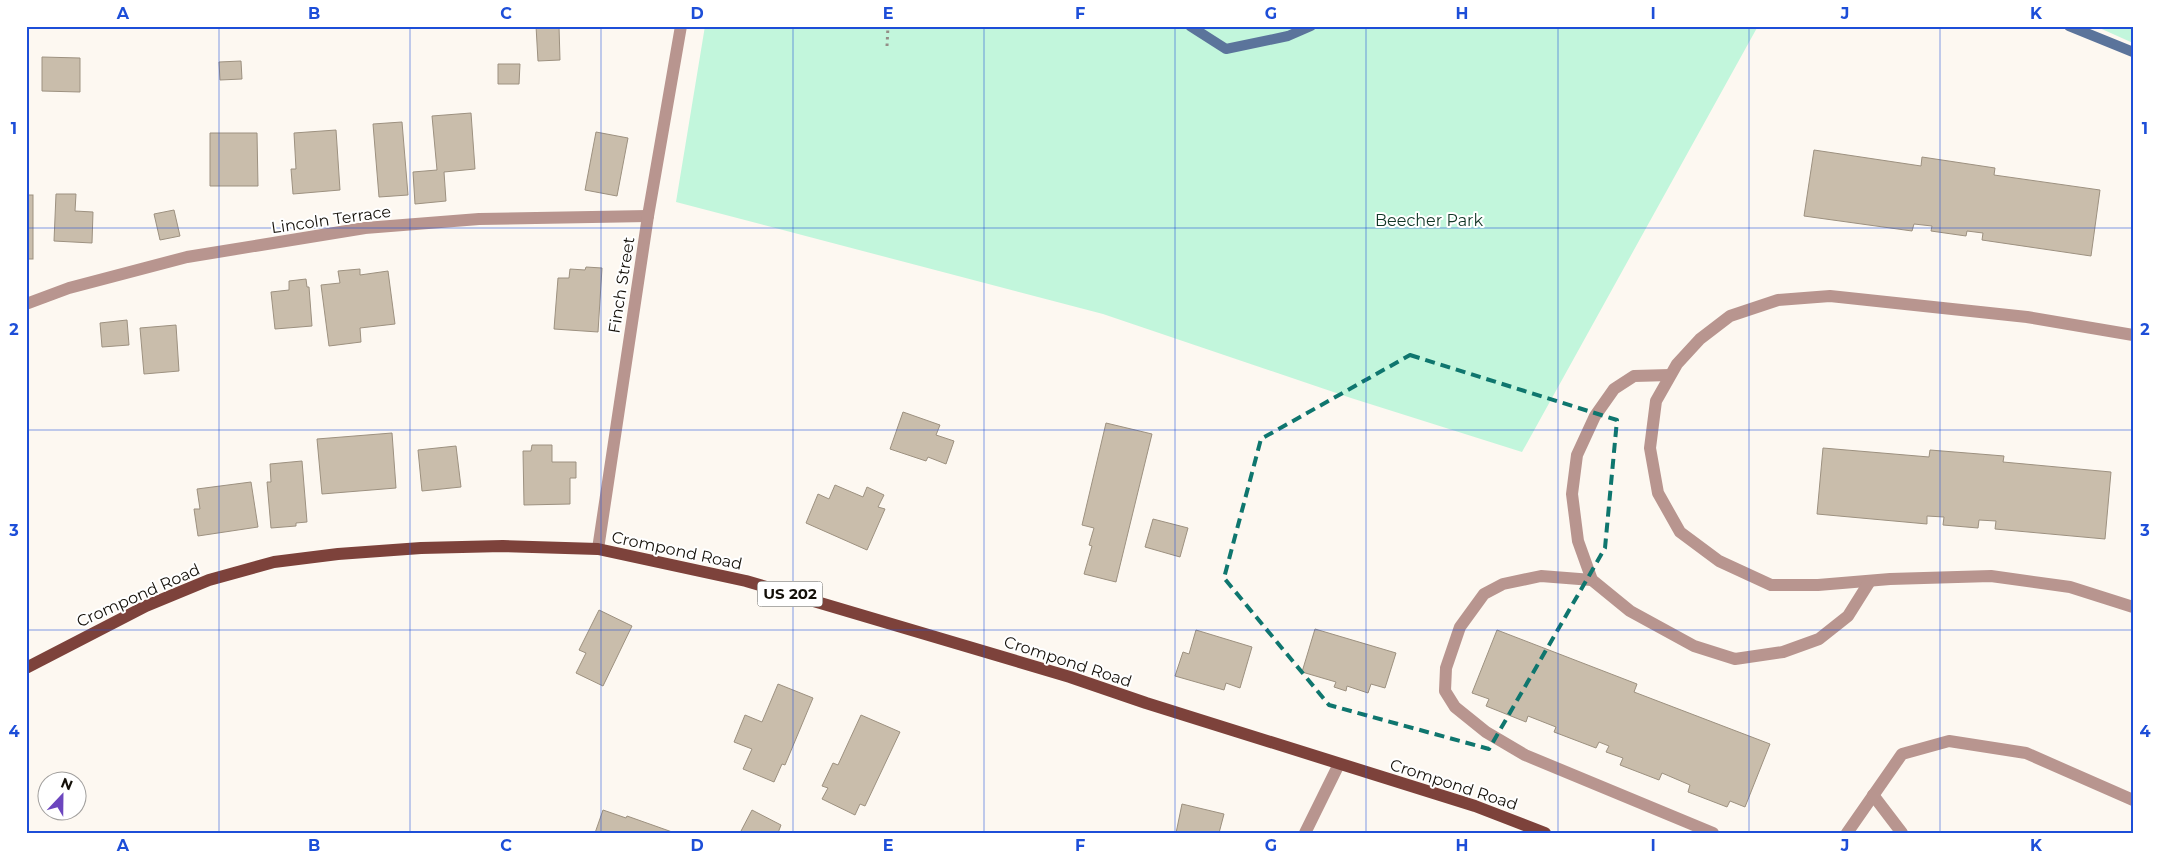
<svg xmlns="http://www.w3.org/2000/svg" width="2159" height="859" viewBox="0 0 2159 859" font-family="Montserrat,sans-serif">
<rect width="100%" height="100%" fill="#fdf8f1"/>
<g fill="#c2f6dc">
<polygon points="705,26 1758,26 1522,452 1351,398 1103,314 676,202"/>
<polygon points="2095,26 2133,26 2133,43"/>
</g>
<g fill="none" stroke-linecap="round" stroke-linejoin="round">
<g stroke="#5b749b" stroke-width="10">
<polyline points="1190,26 1226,49 1288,36 1311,26"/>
<polyline points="2069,26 2133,52"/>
</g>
</g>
<g fill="#c9bdab" stroke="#9d9180">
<polygon points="536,26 559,26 560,60 538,61"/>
<polygon points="42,57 80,58 80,92 42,91"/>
<polygon points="241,61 242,79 220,80 219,62"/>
<polygon points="498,64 520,64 519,84 498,84"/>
<polygon points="471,113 475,169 444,172 446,201 415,204 413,172 437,170 432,116"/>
<polygon points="402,122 408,195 379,197 373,124"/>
<polygon points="336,130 340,190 293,194 291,169 296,169 294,133"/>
<polygon points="596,132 628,138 617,196 585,190"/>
<polygon points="210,133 257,133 258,186 210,186"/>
<polygon points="1814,150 1921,166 1922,157 1995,168 1994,175 2100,190 2091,256 1982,240 1983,233 1967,231 1966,236 1931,231 1932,226 1914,224 1912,231 1804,216"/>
<polygon points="56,194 76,194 75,211 93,212 92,243 54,241"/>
<rect x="26" y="195" width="7" height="64"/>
<polygon points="174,210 180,236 160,240 154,214"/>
<polygon points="586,267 602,268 598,332 554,329 558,278 569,278 570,269 585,270"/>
<polygon points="360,269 360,275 388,271 395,324 360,328 361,342 329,346 321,285 340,283 338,271"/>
<polygon points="306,279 307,287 309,287 312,326 275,329 271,292 289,290 289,281"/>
<polygon points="127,320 129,345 102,347 100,323"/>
<polygon points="176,325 179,371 144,374 140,328"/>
<polygon points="903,412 940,425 936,435 954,441 946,464 928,457 926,461 890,449"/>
<polygon points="1106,423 1152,434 1116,582 1084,574 1092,546 1089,545 1094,528 1082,525"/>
<polygon points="392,433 396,488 322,494 317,439"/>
<polygon points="532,445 552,445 552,462 576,462 576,478 570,478 570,504 524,505 523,451 531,451"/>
<polygon points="456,446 461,487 422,491 418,450"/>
<polygon points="1823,448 1929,457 1930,450 2004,456 2003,462 2111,472 2105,539 1995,529 1996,521 1979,520 1978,528 1943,525 1944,517 1927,516 1927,524 1817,514"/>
<polygon points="302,461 307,522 296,523 296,526 271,528 267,482 271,482 270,464"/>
<polygon points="251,482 258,527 198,536 194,509 200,509 197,489"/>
<polygon points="835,485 863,497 867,487 884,495 878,507 885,509 867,550 806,523 818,494 829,499"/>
<polygon points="1153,519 1188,528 1180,557 1145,547"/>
<polygon points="599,610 632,626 603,686 576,673 586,653 579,650"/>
<polygon points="1315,629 1396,653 1385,688 1371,684 1368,693 1347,686 1346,691 1334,687 1336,682 1302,672"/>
<polygon points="1196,630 1252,647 1240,688 1226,683 1224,690 1175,676 1183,652 1189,654"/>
<polygon points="1497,630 1637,684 1634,692 1770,744 1745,807 1730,801 1727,807 1688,792 1690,785 1662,773 1659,780 1620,765 1623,758 1606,752 1609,746 1599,742 1596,748 1554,732 1556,727 1528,716 1526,722 1486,706 1489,699 1472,693"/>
<polygon points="778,684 813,698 785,765 782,764 774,782 743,769 752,749 734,742 745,715 762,722"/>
<polygon points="861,715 900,732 865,806 860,804 855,815 822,799 828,788 822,786 833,763 838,765"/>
<polygon points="1182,804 1224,814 1219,833 1176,833"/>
<polygon points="603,810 626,818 627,816 675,833 595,833"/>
<polygon points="752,810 781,825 778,833 740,833"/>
</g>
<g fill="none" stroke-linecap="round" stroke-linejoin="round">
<polyline stroke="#938e87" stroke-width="3" stroke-dasharray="2.5 4" stroke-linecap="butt" points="887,46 888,26"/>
<g stroke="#b8958f" stroke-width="12">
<polyline points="2133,335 2027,317 1830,296 1778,300 1730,316 1700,339 1677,364 1656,401 1650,448 1658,493 1680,532 1719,561 1771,585 1818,585 1890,579 1991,576 2070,587 2133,607"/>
<polyline points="1670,375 1634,376 1614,389 1595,416 1577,455 1572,494 1578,541 1592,580 1630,611 1694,646 1735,659 1783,652 1819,639 1848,616 1870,581"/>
<polyline points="1592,580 1541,576 1503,584 1484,594 1460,627 1446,668 1445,691 1455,707 1486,732 1525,755 1713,833"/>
<polyline points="1873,795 1902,833"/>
<polyline points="1847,833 1902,754 1949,741 2026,753 2133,800"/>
</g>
<g stroke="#b8958f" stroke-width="12">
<polyline points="26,304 69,288 187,257 365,228 479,219 648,216"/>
<polyline points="598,549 648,216 681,26"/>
<polyline points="1305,833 1339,764"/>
</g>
<polyline stroke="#7d423b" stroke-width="12" points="26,668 146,606 209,580 274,562 338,554 421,548 503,546 598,549 746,581 1070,677 1146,703 1475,806 1545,833"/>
</g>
<path fill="none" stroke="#0f766e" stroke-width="4" stroke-dasharray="10 6" stroke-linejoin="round" d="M1410 355 1617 420 1605 548 1489 749 1329 705 1224 578 1261 439Z"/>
<path fill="none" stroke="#1d4ed8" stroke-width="1" stroke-opacity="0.55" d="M219 26V833M410 26V833M601 26V833M793 26V833M984 26V833M1175 26V833M1366 26V833M1558 26V833M1749 26V833M1940 26V833M26 228H2133M26 430H2133M26 630H2133"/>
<g text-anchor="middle" stroke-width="4" stroke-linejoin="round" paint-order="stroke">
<rect fill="#fff" stroke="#5a5853" stroke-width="1" x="757.5" y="581.5" width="65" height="25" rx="4"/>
<g font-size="15" font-weight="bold" fill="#141009">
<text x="790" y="599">US 202</text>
</g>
<g font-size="16" fill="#141009" stroke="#fff">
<text transform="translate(331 219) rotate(-8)" y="6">Lincoln Terrace</text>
<text transform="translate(621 285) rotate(-81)" y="6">Finch Street</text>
<text transform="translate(677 550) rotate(12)" y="6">Crompond Road</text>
<text transform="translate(138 595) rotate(-24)" y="6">Crompond Road</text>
<text transform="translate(1068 661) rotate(18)" y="6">Crompond Road</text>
<text transform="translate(1454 784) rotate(18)" y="6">Crompond Road</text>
</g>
<g font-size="16" fill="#123727" stroke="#fff">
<text x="1429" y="226">Beecher Park</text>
</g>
</g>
<rect width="2159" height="859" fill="none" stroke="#ffffff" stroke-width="55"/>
<g transform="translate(62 796) rotate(22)"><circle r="24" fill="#ffffff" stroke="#a19f9d"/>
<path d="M0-4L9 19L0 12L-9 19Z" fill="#6c46be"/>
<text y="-8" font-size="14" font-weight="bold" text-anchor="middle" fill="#141009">N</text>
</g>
<rect x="28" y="28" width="2104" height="804" fill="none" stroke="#1d4ed8" stroke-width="2"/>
<g font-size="16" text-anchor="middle" font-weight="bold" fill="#1d4ed8">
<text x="123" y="19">A</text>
<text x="314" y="19">B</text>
<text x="506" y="19">C</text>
<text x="697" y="19">D</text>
<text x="888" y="19">E</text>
<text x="1080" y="19">F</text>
<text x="1271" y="19">G</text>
<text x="1462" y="19">H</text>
<text x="1653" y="19">I</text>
<text x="1845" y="19">J</text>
<text x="2036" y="19">K</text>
<text x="14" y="134">1</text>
<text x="2145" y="134">1</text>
<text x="14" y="335">2</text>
<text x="2145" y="335">2</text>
<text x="14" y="536">3</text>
<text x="2145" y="536">3</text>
<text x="14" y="737">4</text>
<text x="2145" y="737">4</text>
<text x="123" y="851">A</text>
<text x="314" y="851">B</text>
<text x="506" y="851">C</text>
<text x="697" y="851">D</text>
<text x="888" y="851">E</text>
<text x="1080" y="851">F</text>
<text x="1271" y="851">G</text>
<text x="1462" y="851">H</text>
<text x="1653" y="851">I</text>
<text x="1845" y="851">J</text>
<text x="2036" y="851">K</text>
</g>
</svg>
